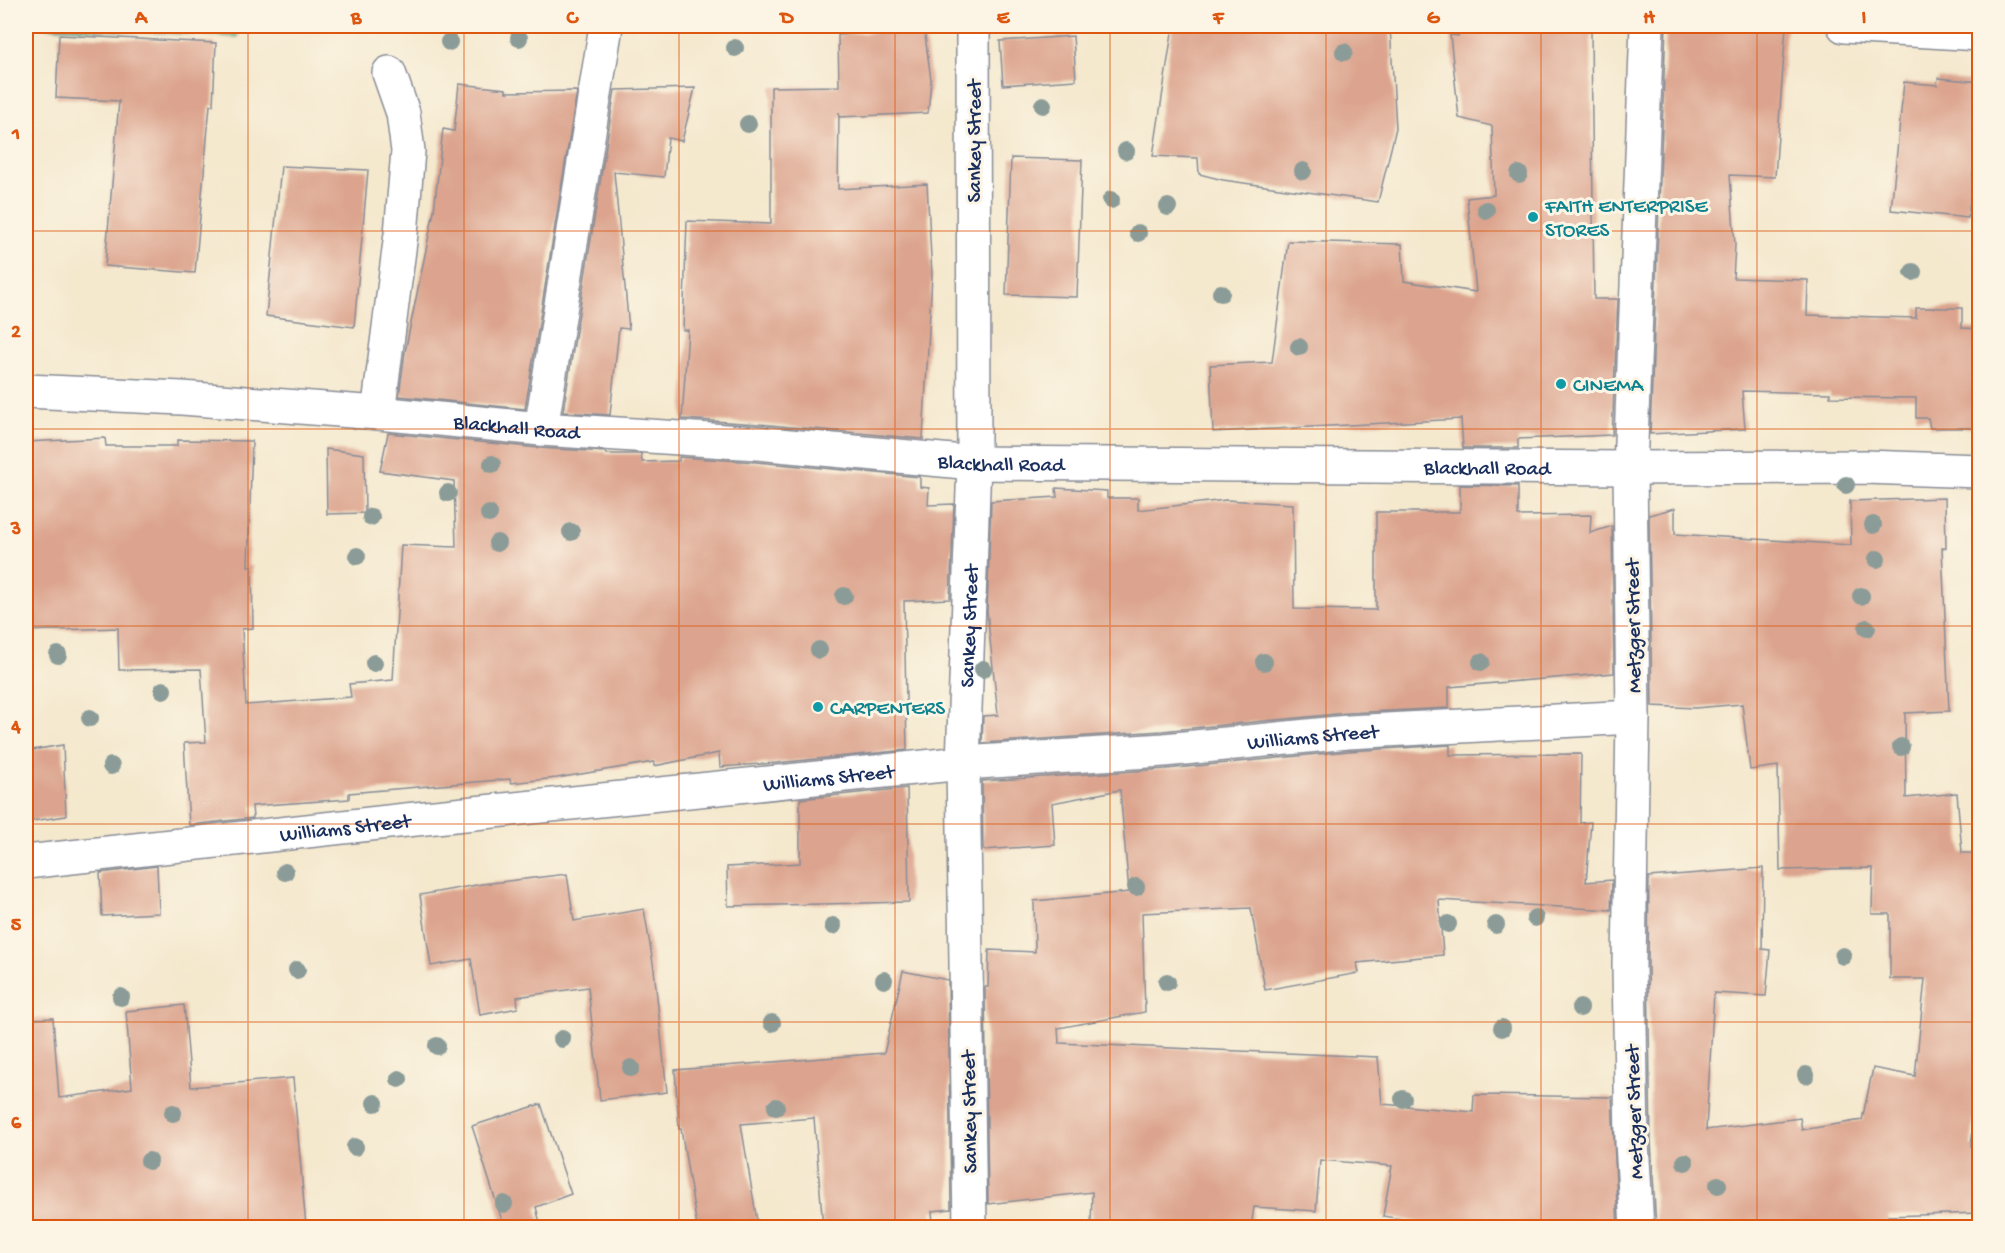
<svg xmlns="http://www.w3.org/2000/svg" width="2005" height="1253" viewBox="0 0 2005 1253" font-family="'Gochi Hand',sans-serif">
<rect width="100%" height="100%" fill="#fcf5e5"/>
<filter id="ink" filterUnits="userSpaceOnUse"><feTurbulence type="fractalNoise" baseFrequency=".0167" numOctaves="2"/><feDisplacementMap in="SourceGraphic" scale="12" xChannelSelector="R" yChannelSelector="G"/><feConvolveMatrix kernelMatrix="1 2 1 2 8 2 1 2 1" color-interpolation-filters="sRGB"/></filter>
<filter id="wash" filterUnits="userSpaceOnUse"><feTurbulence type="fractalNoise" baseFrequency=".008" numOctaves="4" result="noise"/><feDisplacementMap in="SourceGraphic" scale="24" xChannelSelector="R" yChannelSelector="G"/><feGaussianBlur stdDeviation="1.35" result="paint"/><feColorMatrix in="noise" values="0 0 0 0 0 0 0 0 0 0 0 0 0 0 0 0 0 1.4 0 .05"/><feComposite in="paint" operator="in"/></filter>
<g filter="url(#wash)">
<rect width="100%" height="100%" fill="#f4e8cd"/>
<polygon fill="#71c88d" stroke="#467c76" stroke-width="1.5" points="26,26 239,26 237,37"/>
<g id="blocks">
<g fill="#dca48e">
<polygon points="1173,26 1390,26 1396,128 1378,202 1223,180 1199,174 1198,158 1153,156"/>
<polygon points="1460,26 1553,26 1591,31 1594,299 1618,299 1612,435 1518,439 1518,448 1463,448 1461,419 1213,432 1210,365 1272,362 1288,241 1402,244 1404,281 1476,292 1467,198 1494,195 1492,126 1459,118 1450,35 1458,36"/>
<polygon points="1666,26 1786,26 1775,177 1730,175 1735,245 1733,278 1808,280 1807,315 1916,318 1916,308 1962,308 1962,328 1980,329 1980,428 1930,428 1928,418 1916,418 1916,398 1830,397 1830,393 1742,391 1745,429 1650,434"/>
<polygon points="924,28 931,80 928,113 839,117 839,112 838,189 927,184 932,275 923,439 759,424 682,419 688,330 683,330 687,221 771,224 771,87 839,86 838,35"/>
<polygon points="59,35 216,43 213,105 210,105 195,273 105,266 119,101 56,98"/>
<polygon points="1073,36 1076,80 1003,85 1000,41"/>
<polygon points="1938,78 1980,82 1980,115 1968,218 1891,210 1904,82 1937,85"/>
<polygon points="459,84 506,89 506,92 577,91 525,409 399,396 405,352 434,211 443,129 454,131"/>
<polygon points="695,88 682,141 668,138 664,177 614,172 629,329 619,328 610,415 563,412 615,90"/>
<polygon points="1011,158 1082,160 1077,297 1006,295"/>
<polygon points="281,166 368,170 354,327 266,316"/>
<polygon points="388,433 539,448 606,452 606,454 641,454 642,462 679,461 679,457 756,462 920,477 920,487 929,488 928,505 954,504 950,599 904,601 907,750 776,763 720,767 719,753 654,766 654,762 557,778 511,783 510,779 349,793 349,799 252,806 253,818 189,825 184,743 206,742 201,669 119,670 118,628 26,631 26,442 105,438 106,446 177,446 177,440 252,441 248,566 252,566 253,628 242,629 246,705 351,697 349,684 393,680 401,545 456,547 454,481 380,471"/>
<polygon points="326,449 364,454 365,513 327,514"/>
<polygon points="1460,485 1518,486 1518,516 1591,515 1590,533 1612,526 1614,673 1449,687 1449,708 1347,713 1162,731 982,743 983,716 998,715 987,611 991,501 1057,497 1056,488 1107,491 1107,498 1138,498 1138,510 1226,500 1293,504 1294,609 1376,610 1376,512 1460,512"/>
<polygon points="1945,498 1946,548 1942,548 1949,711 1905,713 1906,798 1957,793 1962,853 1980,853 1980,1071 1971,1146 1980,1146 1980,1213 1888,1216 1889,1227 1656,1227 1651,1141 1648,966 1649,877 1763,868 1762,949 1770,950 1766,996 1714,993 1706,1130 1800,1118 1802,1130 1862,1120 1873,1068 1915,1076 1925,979 1890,979 1890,914 1872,914 1873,868 1780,870 1778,766 1750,770 1742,704 1695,708 1652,706 1649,515 1675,508 1675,534 1851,545 1850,501"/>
<polygon points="63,745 66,816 26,822 26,751"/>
<polygon points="1450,745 1450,755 1581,754 1580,823 1591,822 1586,882 1612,880 1611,910 1439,900 1443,955 1357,963 1359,973 1265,990 1251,908 1142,913 1145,1012 1058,1028 1059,1043 1378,1057 1382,1104 1473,1112 1474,1095 1612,1097 1618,1227 1447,1227 1383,1216 1392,1166 1320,1160 1316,1211 1254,1207 1251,1227 1091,1227 1092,1192 988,1204 985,987 988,987 989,950 1035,952 1034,901 1129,892 1120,790 1052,803 1055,845 983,850 982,781 1166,769 1349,751"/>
<polygon points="907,788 909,902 728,906 727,867 800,863 800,799"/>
<polygon points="157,866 159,913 102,916 100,873"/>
<polygon points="567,874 574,921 644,909 654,969 667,1092 600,1100 588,987 517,997 518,1008 480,1015 471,959 431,966 420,895 482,884"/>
<polygon points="903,971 948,980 951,1209 932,1211 933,1224 894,1227 823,1227 814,1118 741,1124 758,1227 697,1227 681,1129 679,1129 675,1070 884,1053"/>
<polygon points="184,1005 191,1087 293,1078 306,1227 26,1227 26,1019 53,1018 59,1098 132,1088 126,1011"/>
<polygon points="541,1104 571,1194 536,1207 541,1227 504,1227 472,1126"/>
</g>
</g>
</g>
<g filter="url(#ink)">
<use href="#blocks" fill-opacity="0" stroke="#888c96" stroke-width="1.5"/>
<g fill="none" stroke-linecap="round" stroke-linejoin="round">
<g stroke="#888c96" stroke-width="36">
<g id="street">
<polyline points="1844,26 1980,34"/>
<polyline points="378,413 401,234 408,151 403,113 389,73"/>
<polyline points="541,429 606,26"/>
<path id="s1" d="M26 862 406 820 963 763 1164 750 1348 732 1633 717"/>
<path id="s2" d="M970 1228 963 763 974 463 973 26"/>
<polyline points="1637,1228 1632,1142 1629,966 1633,717 1630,468 1647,26"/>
</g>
</g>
<g stroke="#888c96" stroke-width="36">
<g id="secondary">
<path id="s3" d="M26 391 182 398 378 413 541 429 757 443 974 463 1630 468 1865 467 1980 471"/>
</g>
</g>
<use href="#street" stroke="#fff" stroke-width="33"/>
<use href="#secondary" stroke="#fff" stroke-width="33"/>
</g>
<g fill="#8b9c98">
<circle cx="519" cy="38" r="9"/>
<circle cx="449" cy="42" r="9"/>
<circle cx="735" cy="48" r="9"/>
<circle cx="1344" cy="52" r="9"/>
<circle cx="1043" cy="105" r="9"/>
<circle cx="748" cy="124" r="9"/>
<circle cx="1126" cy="151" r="9"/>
<circle cx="1303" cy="171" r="9"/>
<circle cx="1519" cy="174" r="9"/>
<circle cx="1111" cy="200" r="9"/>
<circle cx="1168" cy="207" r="9"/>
<circle cx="1486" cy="210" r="9"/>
<circle cx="1138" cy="233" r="9"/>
<circle cx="1913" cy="272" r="9"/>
<circle cx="1221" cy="293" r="9"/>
<circle cx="1299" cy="347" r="9"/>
<circle cx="492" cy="464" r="9"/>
<circle cx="1846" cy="485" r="9"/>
<circle cx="448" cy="493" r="9"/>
<circle cx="489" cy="514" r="9"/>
<circle cx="371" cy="517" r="9"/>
<circle cx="1873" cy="525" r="9"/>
<circle cx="571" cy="532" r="9"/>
<circle cx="497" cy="543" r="9"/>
<circle cx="357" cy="556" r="9"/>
<circle cx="1877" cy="559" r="9"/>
<circle cx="844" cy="596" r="9"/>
<circle cx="1861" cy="596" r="9"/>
<circle cx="1867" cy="628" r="9"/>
<circle cx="819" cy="650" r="9"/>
<circle cx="58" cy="655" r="9"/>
<circle cx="1264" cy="662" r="9"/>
<circle cx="1481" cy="662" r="9"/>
<circle cx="374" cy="663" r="9"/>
<circle cx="983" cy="669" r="9"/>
<circle cx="163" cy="690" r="9"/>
<circle cx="90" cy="718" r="9"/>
<circle cx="1901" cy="747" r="9"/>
<circle cx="111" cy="766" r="9"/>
<circle cx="285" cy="872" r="9"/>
<circle cx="1136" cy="887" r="9"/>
<circle cx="1535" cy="918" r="9"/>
<circle cx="1448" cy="924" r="9"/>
<circle cx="1496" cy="925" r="9"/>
<circle cx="833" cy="926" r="9"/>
<circle cx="1843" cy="956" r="9"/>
<circle cx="297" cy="970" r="9"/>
<circle cx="884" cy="980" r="9"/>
<circle cx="1167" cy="982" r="9"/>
<circle cx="121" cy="997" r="9"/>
<circle cx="1580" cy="1008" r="9"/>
<circle cx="772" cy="1023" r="9"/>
<circle cx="1502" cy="1028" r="9"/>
<circle cx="562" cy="1039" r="9"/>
<circle cx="437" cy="1046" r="9"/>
<circle cx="631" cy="1068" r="9"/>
<circle cx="1806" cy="1075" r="9"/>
<circle cx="399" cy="1079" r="9"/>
<circle cx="1403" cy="1099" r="9"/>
<circle cx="375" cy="1103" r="9"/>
<circle cx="776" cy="1107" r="9"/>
<circle cx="173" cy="1113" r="9"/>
<circle cx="355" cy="1147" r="9"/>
<circle cx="149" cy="1161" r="9"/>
<circle cx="1685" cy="1162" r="9"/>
<circle cx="1718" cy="1185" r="9"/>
<circle cx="504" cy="1204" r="9"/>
</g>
</g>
<path fill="none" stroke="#de5710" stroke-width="1.5" stroke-opacity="0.55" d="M248 26V1228M464 26V1228M679 26V1228M895 26V1228M1110 26V1228M1326 26V1228M1541 26V1228M1757 26V1228M26 231H1980M26 429H1980M26 626H1980M26 824H1980M26 1022H1980"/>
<g fill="#0f9aa8" stroke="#fcf5e5" stroke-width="2">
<circle cx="1533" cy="217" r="6"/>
<circle cx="1561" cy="384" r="6"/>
<circle cx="818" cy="707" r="6"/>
</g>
<g text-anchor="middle" stroke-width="6" stroke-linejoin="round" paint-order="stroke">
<g font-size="21" fill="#1b2f5e" stroke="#fcf5e5">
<text transform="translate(973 141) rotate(-90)" y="7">Sankey Street</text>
<text dy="7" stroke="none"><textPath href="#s3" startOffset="492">Blackhall Road</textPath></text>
<text dy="7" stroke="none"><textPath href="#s3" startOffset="978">Blackhall Road</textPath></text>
<text dy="7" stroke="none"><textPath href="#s3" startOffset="1464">Blackhall Road</textPath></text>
<text transform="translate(1632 626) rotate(-91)" y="7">Metzger Street</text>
<text dy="7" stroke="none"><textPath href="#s2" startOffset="602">Sankey Street</textPath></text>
<text dy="7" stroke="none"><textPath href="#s1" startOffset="1293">Williams Street</textPath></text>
<text dy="7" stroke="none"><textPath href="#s1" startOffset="807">Williams Street</textPath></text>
<text dy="7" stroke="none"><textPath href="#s1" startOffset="321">Williams Street</textPath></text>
<text transform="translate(968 1112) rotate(-91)" y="7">Sankey Street</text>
<text transform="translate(1633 1112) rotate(-92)" y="7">Metzger Street</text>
</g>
<g font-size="21" fill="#0d838f" stroke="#fcf5e5" text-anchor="start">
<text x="1545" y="212">FAITH ENTERPRISE<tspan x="1545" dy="24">STORES</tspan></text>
<text x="1573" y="391">CINEMA</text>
<text x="830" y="714">CARPENTERS</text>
</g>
</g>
<rect width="2005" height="1253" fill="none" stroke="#fcf5e5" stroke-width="66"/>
<rect x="33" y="33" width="1939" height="1187" fill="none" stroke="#de5710" stroke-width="2"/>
<g font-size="20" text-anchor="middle" font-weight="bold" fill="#de5710">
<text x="141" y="23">A</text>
<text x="356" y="23">B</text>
<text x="572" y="23">C</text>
<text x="787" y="23">D</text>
<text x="1003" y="23">E</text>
<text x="1218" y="23">F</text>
<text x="1433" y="23">G</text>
<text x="1649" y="23">H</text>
<text x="1864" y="23">I</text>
<text x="16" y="139">1</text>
<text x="16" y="337">2</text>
<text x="16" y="534">3</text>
<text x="16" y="732">4</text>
<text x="16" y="930">5</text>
<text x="16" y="1128">6</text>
</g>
</svg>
